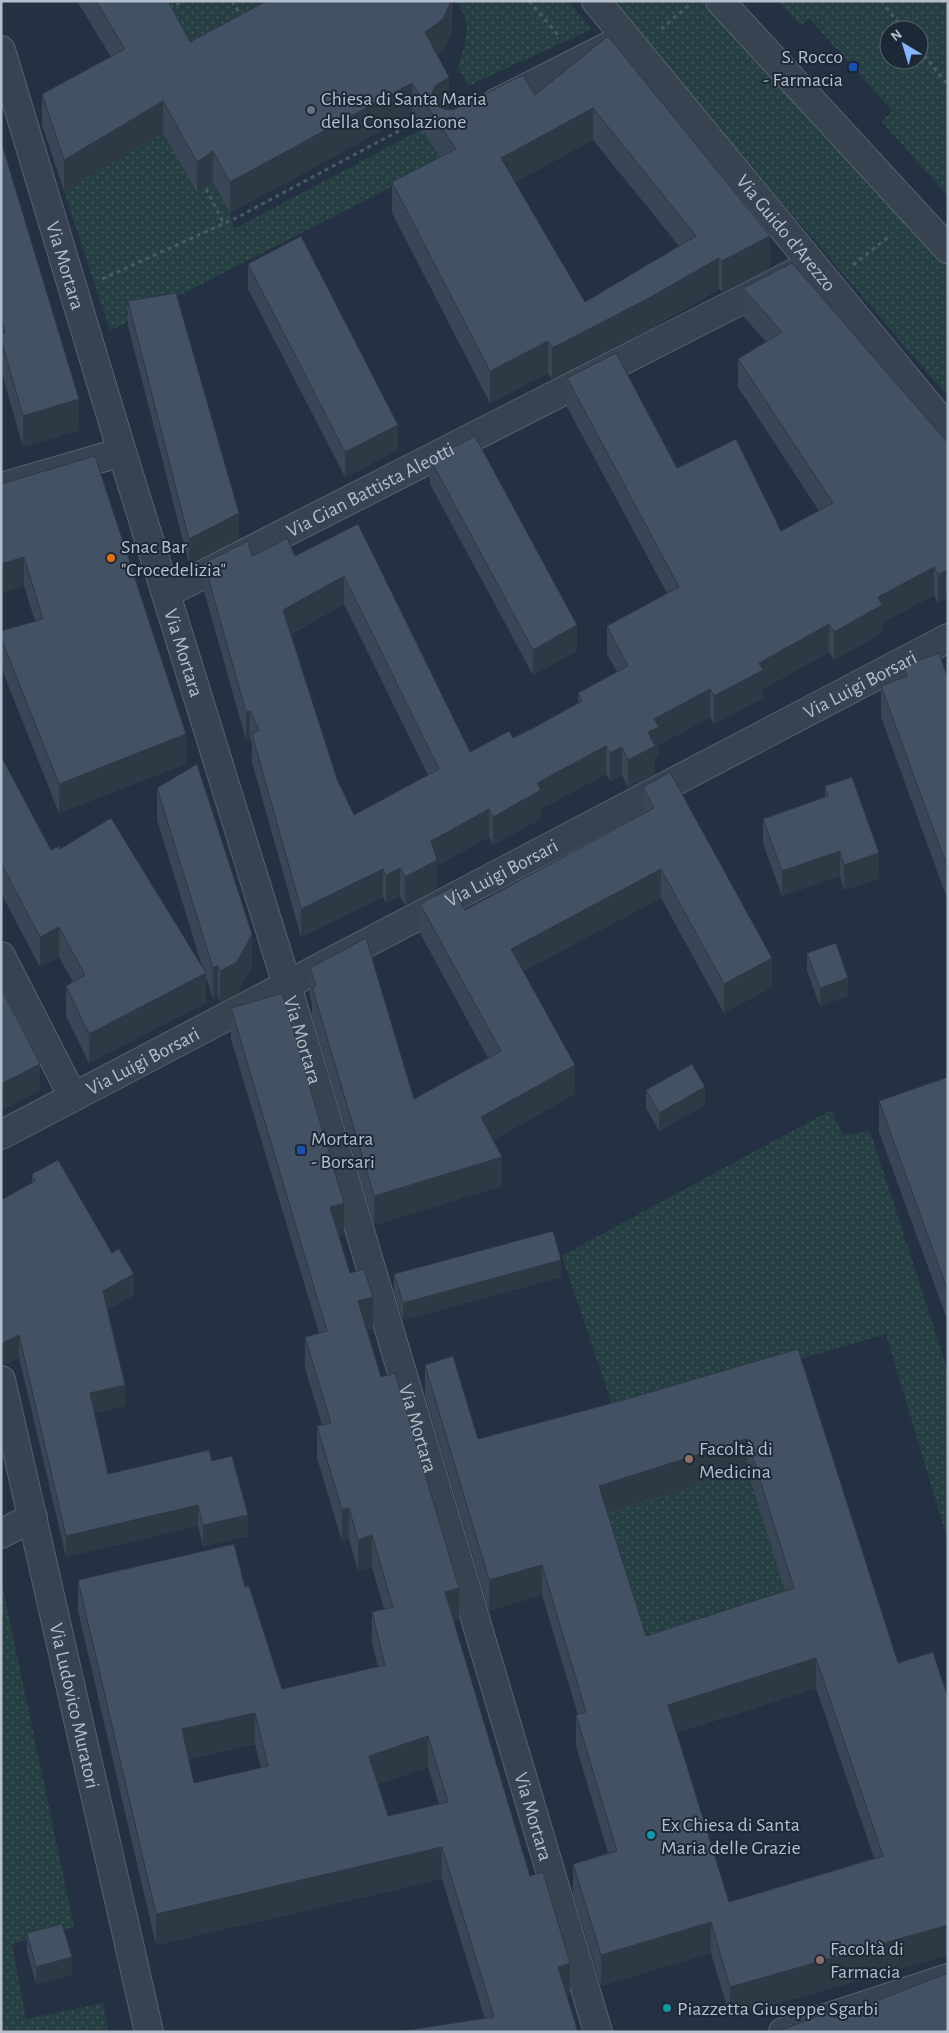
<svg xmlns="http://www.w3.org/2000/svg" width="949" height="2033" viewBox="0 0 949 2033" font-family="'Alegreya Sans',sans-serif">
<defs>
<pattern id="green-dots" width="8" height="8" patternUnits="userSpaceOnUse" patternTransform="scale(1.25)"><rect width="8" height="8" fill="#263f43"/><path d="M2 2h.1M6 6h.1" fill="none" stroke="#43595d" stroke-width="1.8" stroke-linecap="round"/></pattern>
</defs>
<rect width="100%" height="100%" fill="#233142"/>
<g fill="url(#green-dots)" fill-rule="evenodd">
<polygon points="151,1 306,1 190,73"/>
<path d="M454 1H568L592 29 468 86 458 67C465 43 475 21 454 1Z"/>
<polygon points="610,1 706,1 948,264 948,397"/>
<path d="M779 1H948V196L882 122 892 111 809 18 801 26ZM889 30H919V60H889Z"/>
<polygon points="181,122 181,165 197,193 213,182 230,213 234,229 422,129 489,223 577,372 542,376 434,165 110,331 64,191"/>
<polygon points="831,1110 843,1135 870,1131 948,1371 948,1542 886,1334 615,1413 562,1256"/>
<polygon points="747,1469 794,1619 646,1666 599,1516"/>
<polygon points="1,1579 74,1927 12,1944 26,2019 103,2003 108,2032 1,2032"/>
</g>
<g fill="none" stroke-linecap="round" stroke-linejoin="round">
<g stroke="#56616f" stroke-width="30">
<g id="minor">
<path id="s1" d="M596 1 948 429"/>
<polyline points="720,1 948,249"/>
<path id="s2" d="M1 50 122 452 283 972 598 2032"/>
<polyline points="496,103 609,46"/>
<polyline points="1,487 122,452"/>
<path id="s3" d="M167 593 812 264"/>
<polyline points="1,956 73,1097"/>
<path id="s4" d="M1 1135 948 638"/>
<path id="s5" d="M1 1380 149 2032"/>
<polyline points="1,1534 33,1517"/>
<polyline points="783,2032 948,1978"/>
</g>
</g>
<g stroke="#445c5f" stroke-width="3" stroke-dasharray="4 4" stroke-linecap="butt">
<polyline points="232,1 242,18"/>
<polyline points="529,1 558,35"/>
<polyline points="881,1 904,30"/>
<polyline points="169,8 184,1"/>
<polyline points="661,29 689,5"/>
<polyline points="919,49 948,85"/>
<polyline points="206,189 224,224"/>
<polyline points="853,265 891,235"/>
<polyline points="102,279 236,218 421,119"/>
</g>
<use href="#minor" stroke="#384351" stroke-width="28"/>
</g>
<g fill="#394656" fill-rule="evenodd">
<path d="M77 1H168L190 42 452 1V31L443 51 437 55 449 108 446 110 535 95 608 36 770 268 722 292 719 289 649 330 552 379 548 373 490 403 392 213V182L440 157 412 114 230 213 213 182 197 193 163 133 64 191 42 125V94L111 57ZM593 140 679 246 585 302 515 182Z"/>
<polygon points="1,141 79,430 23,447 1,370"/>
<polygon points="248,264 398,450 345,477 248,289"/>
<path d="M743 288 948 443 938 603 934 595 882 623V633L834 660 829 652 763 689V698L714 724 710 717 659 745V755L655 757V774L628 788 622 775 610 781 606 774 541 809V819L493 845 489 837 437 866V888L405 905 400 896 386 903 383 897 301 937 252 762V743L250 739 246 740 204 591V563L252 556H295L358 524 470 752 513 738 535 727 578 703V693L617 672 607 654V626L667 593 567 407V378L677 468 781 531 819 511 738 387V359L766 342 743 316ZM344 604 428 775 354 815 337 779 291 634Z"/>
<polygon points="128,301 239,539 189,564 128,326"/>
<polygon points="430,459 577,651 533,675 430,484"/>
<polygon points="1,484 186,764 59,813 1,667 1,631 35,621 24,586"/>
<polygon points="904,666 948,676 948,901 881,717 881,686 904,678"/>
<polygon points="1,756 51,850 60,849 203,969 157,820 157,788 252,966 237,994 220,1002 218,996 213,999 206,977 206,1003 89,1063 66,1016 66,986 73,982 59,957 40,967 1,893"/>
<polygon points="825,786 879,878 844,890 840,876 782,896 763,844 763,819 825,797"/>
<polygon points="643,787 772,987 724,1013 661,898 523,971 575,1094 493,1140 502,1186 374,1225 312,1016 312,1003 310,997 310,968 414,1099 488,1058 420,933 420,904 465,910 643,814"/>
<polygon points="807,953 848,996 820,1006 807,971"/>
<path d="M231 1008 344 1234 339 1236 350 1273 373 1328 367 1330 381 1377 459 1619 453 1621 530 1876 570 1994 566 1995 578 2032 485 2019 442 1879 156 1945 78 1611V1580L245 1587 282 1689 378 1667 372 1643V1612L384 1609 372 1567 358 1571 349 1539 342 1541 317 1458V1426L322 1425 305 1368V1337L319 1333 231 1039ZM255 1744 261 1768 194 1783 189 1759ZM428 1767 439 1804 388 1816 378 1784Z"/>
<polygon points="948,1077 948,1322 879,1132 879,1101"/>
<polygon points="646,1090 705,1105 659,1131 646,1108"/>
<polygon points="32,1174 134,1295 107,1310 125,1406 94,1413 108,1474 212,1461 248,1536 203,1547 198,1526 66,1557 19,1357 3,1365 32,1183"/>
<polygon points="394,1274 561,1277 403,1320 394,1292"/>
<path d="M798 1349 948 1955 730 2017 711 1953 601 1986 573 1894V1864L608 1853 576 1746V1715H578L542 1595 489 1611 425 1395V1365L478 1439 620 1401ZM747 1469 785 1591 646 1636 608 1514ZM816 1688 874 1858 729 1902 676 1733Z"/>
<polygon points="27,1933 72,1975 36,1984 27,1951"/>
</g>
<g fill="#2e3946">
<polygon points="451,1 452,31 443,51 425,64 425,32"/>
<polygon points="449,77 449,108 435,117 432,93 435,86"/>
<polygon points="412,83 412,114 230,213 230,182"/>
<polygon points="163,101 163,133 64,191 64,160"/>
<polygon points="593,108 593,140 501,189 501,158"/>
<polygon points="213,151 213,182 197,193 197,162"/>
<polygon points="770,236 770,268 722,292 722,261"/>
<polygon points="719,258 719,289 649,330 552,379 552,348"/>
<polygon points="548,341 548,373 490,403 490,371"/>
<polygon points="79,399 79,430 23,447 23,416"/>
<polygon points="398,425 398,450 345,477 345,452"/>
<polygon points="239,513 239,539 189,564 189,539"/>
<polygon points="24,557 24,586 1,594 1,564"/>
<polygon points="934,567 934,595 882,623 882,633 834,660 834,632 878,597"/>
<polygon points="948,569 948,597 938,603 938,575"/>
<polygon points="344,576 344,604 283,638 283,610"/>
<polygon points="829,624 829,652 763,689 763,698 714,724 714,696 759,663"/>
<polygon points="577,625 577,651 533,675 533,650"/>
<polygon points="710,689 710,717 659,745 659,755 655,757 655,774 628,788 628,760 648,732 654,719"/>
<polygon points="250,711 250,739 246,740 246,712"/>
<polygon points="186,734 186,764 59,813 59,784"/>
<polygon points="606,746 606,774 541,809 541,819 493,845 493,817 537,783"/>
<polygon points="622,747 622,775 610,781 610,753"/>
<polygon points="489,809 489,837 437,866 437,888 405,905 405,877 431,841"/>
<polygon points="840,851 840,876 782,896 782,871"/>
<polygon points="879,853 879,878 844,890 844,865"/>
<polygon points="400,868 400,896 386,903 386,875"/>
<polygon points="383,869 383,897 301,937 301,909"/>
<polygon points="661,869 661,898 511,978 511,949"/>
<polygon points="59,927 59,957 40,967 40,937"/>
<polygon points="252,934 252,966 237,994 220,1002 220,971"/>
<polygon points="772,958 772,987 724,1013 724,984"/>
<polygon points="218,965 218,996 213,999 213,968"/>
<polygon points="206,973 206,1003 89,1063 89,1034"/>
<polygon points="848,978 848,996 820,1006 820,988"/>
<polygon points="40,1064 40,1091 1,1111 1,1084"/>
<polygon points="575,1065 575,1094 481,1146 481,1117"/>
<polygon points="705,1087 705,1105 659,1131 659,1113"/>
<polygon points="502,1157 502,1186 374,1225 374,1196"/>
<polygon points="344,1203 344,1234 330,1238 330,1207"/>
<polygon points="561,1260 561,1277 403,1320 403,1303"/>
<polygon points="134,1274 134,1295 103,1313 103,1291"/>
<polygon points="373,1297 373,1328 358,1332 358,1301"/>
<polygon points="19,1335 19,1357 1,1366 1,1344"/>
<polygon points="125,1385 125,1406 90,1414 90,1393"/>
<polygon points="747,1439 747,1469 599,1516 599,1486"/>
<polygon points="198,1505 198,1526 66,1557 66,1536"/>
<polygon points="349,1508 349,1539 342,1541 342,1510"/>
<polygon points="248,1515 248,1536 203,1547 203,1525"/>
<polygon points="372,1535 372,1567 358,1571 358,1540"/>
<polygon points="542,1565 542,1595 489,1611 489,1580"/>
<polygon points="459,1588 459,1619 445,1623 445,1592"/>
<polygon points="816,1658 816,1688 668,1735 668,1705"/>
<polygon points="255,1713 255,1744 182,1760 182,1729"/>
<polygon points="428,1736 428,1767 369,1787 369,1756"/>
<polygon points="442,1847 442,1879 156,1945 156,1914"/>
<polygon points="711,1922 711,1953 601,1986 601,1955"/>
<polygon points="948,1925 948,1955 730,2017 730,1987"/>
<polygon points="72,1957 72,1975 36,1984 36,1967"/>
<polygon points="570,1963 570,1994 558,1998 558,1967"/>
</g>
<g fill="#425164" stroke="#2e3946" fill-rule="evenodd">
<path d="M96 1H168L190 42 267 1H451L443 19 425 32 449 77 435 86 432 93 434 101 439 107 447 110 455 109 523 75 535 95 608 36 770 236 722 261 719 258 649 298 552 348 548 341 490 371 392 182 456 149 412 83 230 182 213 151 197 162 163 101 64 160 42 94 125 49ZM593 108 696 236 585 302 501 158Z"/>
<polygon points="1,141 79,399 23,416 1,339 1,334 5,332 1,317"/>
<polygon points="301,236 398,425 345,452 248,264"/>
<path d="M792 263 948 443V569L938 575 934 567 878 597 882 605 834 632 829 624 759 663 763 670 714 696 710 689 654 719 659 727 648 732 655 746 628 760 622 747 610 753 606 746 537 783 541 790 493 817 489 809 431 841 437 860 405 877 400 868 386 875 383 869 301 909 252 734 259 730 250 711 246 712 204 563 248 541 252 556 287 538 295 556 358 524 470 752 509 731 513 738 535 727 582 701 578 693 628 666 607 626 679 587 567 378 616 353 677 468 736 439 781 531 833 503 738 359 782 332 743 288ZM344 576 439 769 354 815 337 779 283 610Z"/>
<polygon points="176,293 239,513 189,539 128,301"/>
<polygon points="475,436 577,625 533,650 430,459"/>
<polygon points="95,456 186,734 59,784 1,638 1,631 43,619 24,557 1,564 1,484"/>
<polygon points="939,653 947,676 948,676 948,869 881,686 907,676 904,666"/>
<polygon points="1,756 51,850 59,846 60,849 111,818 206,973 89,1034 66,986 85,975 59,927 40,937 1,863"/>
<polygon points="197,764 252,934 237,962 220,971 218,965 213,968 157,788"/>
<polygon points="670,772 772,958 724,984 661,869 511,949 575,1065 481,1117 502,1157 374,1196 312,987 316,986 310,968 366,938 414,1099 501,1051 420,904 452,887 465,910 654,808 643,787"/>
<polygon points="852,777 879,853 844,865 840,851 782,871 763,819 828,796 825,786"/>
<polygon points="836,943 848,978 820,988 807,953"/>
<polygon points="1,988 40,1064 1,1084"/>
<path d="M282 993 344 1203 330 1207 350 1273 364 1269 373 1297 358 1301 381 1377 395 1373 459 1588 445 1592 530 1876 543 1872 570 1963 558 1967 578 2032H395L494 2017 442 1847 156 1914 78 1580 234 1544 245 1587 249 1586 282 1689 385 1665 372 1612 393 1607 372 1535 358 1540 349 1508 342 1510 317 1426 331 1423 305 1337 327 1331 231 1008ZM255 1713 268 1766 194 1783 182 1729ZM428 1736 448 1802 388 1816 369 1756Z"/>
<polygon points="692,1064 705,1087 659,1113 646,1090"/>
<polygon points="948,1077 948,1291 879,1101"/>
<polygon points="58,1160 112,1253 119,1249 134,1274 103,1291 125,1385 90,1393 108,1474 209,1450 212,1461 232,1456 248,1515 203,1525 198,1505 66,1536 19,1335 1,1344 1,1200 35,1181 32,1174"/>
<polygon points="553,1231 561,1260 403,1303 394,1274"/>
<path d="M798 1349 898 1663 933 1652 948 1698V1925L730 1987 711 1922 601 1955 573 1864 617 1851 576 1715 586 1712 542 1565 489 1580 425 1365 453 1356 478 1439 620 1401ZM747 1439 794 1588 646 1636 599 1486ZM816 1658 883 1856 729 1902 668 1705Z"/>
<polygon points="62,1924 72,1957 36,1967 27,1933"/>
<polygon points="948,1973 948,2032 776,2032 832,2011 835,2018 846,2013 854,2016 862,2016 868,2011 871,2003"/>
</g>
<g fill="#1a4fb4" stroke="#1d2836" stroke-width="2">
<rect x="848" y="62" width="10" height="10" rx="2.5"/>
<rect x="296" y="1145" width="10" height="10" rx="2.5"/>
</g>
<circle fill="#6b7280" stroke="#1d2836" stroke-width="2" cx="311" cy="110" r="5"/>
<circle fill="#e8710a" stroke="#1d2836" stroke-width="2" cx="111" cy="558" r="5"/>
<g fill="#8d6e63" stroke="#1d2836" stroke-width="2">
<circle cx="689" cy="1459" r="5"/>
<circle cx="820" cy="1960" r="5"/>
</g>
<g fill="#0f9aa8" stroke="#1d2836" stroke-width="2">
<circle cx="651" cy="1835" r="5"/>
<circle cx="667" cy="2008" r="5"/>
</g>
<g text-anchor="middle" stroke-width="4" stroke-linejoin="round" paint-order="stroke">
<g font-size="20" fill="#b5becc" stroke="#1d2836" text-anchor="start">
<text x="843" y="63" text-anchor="end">S. Rocco<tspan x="843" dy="23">- Farmacia</tspan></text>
<text x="321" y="105">Chiesa di Santa Maria<tspan x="321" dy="23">della Consolazione</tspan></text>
<text x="121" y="553">Snac Bar<tspan x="121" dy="23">"Crocedelizia"</tspan></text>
<text x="311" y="1145">Mortara<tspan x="311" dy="23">- Borsari</tspan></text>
<text x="699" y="1455">Facoltà di<tspan x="699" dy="23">Medicina</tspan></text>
<text x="661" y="1831">Ex Chiesa di Santa<tspan x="661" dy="23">Maria delle Grazie</tspan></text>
<text x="830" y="1955">Facoltà di<tspan x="830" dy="23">Farmacia</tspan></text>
<text x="677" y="2015">Piazzetta Giuseppe Sgarbi</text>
</g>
<g font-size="20" fill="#b5becc" stroke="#1d2836">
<text dy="7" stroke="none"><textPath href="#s1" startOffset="300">Via Guido d'Arezzo</textPath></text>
<text dy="7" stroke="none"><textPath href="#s2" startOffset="225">Via Mortara</textPath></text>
<text dy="7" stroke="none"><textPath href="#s3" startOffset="228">Via Gian Battista Aleotti</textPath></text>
<text dy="7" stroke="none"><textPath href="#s2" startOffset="630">Via Mortara</textPath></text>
<text dy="7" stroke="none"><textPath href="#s4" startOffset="970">Via Luigi Borsari</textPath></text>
<text dy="7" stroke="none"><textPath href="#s4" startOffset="565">Via Luigi Borsari</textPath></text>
<text dy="7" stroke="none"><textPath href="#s2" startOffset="1035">Via Mortara</textPath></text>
<text dy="7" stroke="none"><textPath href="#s4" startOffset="160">Via Luigi Borsari</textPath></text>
<text dy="7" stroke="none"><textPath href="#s2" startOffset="1440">Via Mortara</textPath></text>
<text dy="7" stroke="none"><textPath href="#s5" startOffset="334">Via Ludovico Muratori</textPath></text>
<text dy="7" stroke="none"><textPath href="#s2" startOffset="1845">Via Mortara</textPath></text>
</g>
</g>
<rect width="949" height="2033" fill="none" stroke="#b5becc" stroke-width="5"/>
<g transform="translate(904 45) rotate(322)"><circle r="24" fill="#1d2836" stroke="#5a6472"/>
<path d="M0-4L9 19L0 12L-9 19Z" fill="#86b6ff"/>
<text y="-8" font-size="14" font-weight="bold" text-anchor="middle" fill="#b5becc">N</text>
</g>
</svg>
